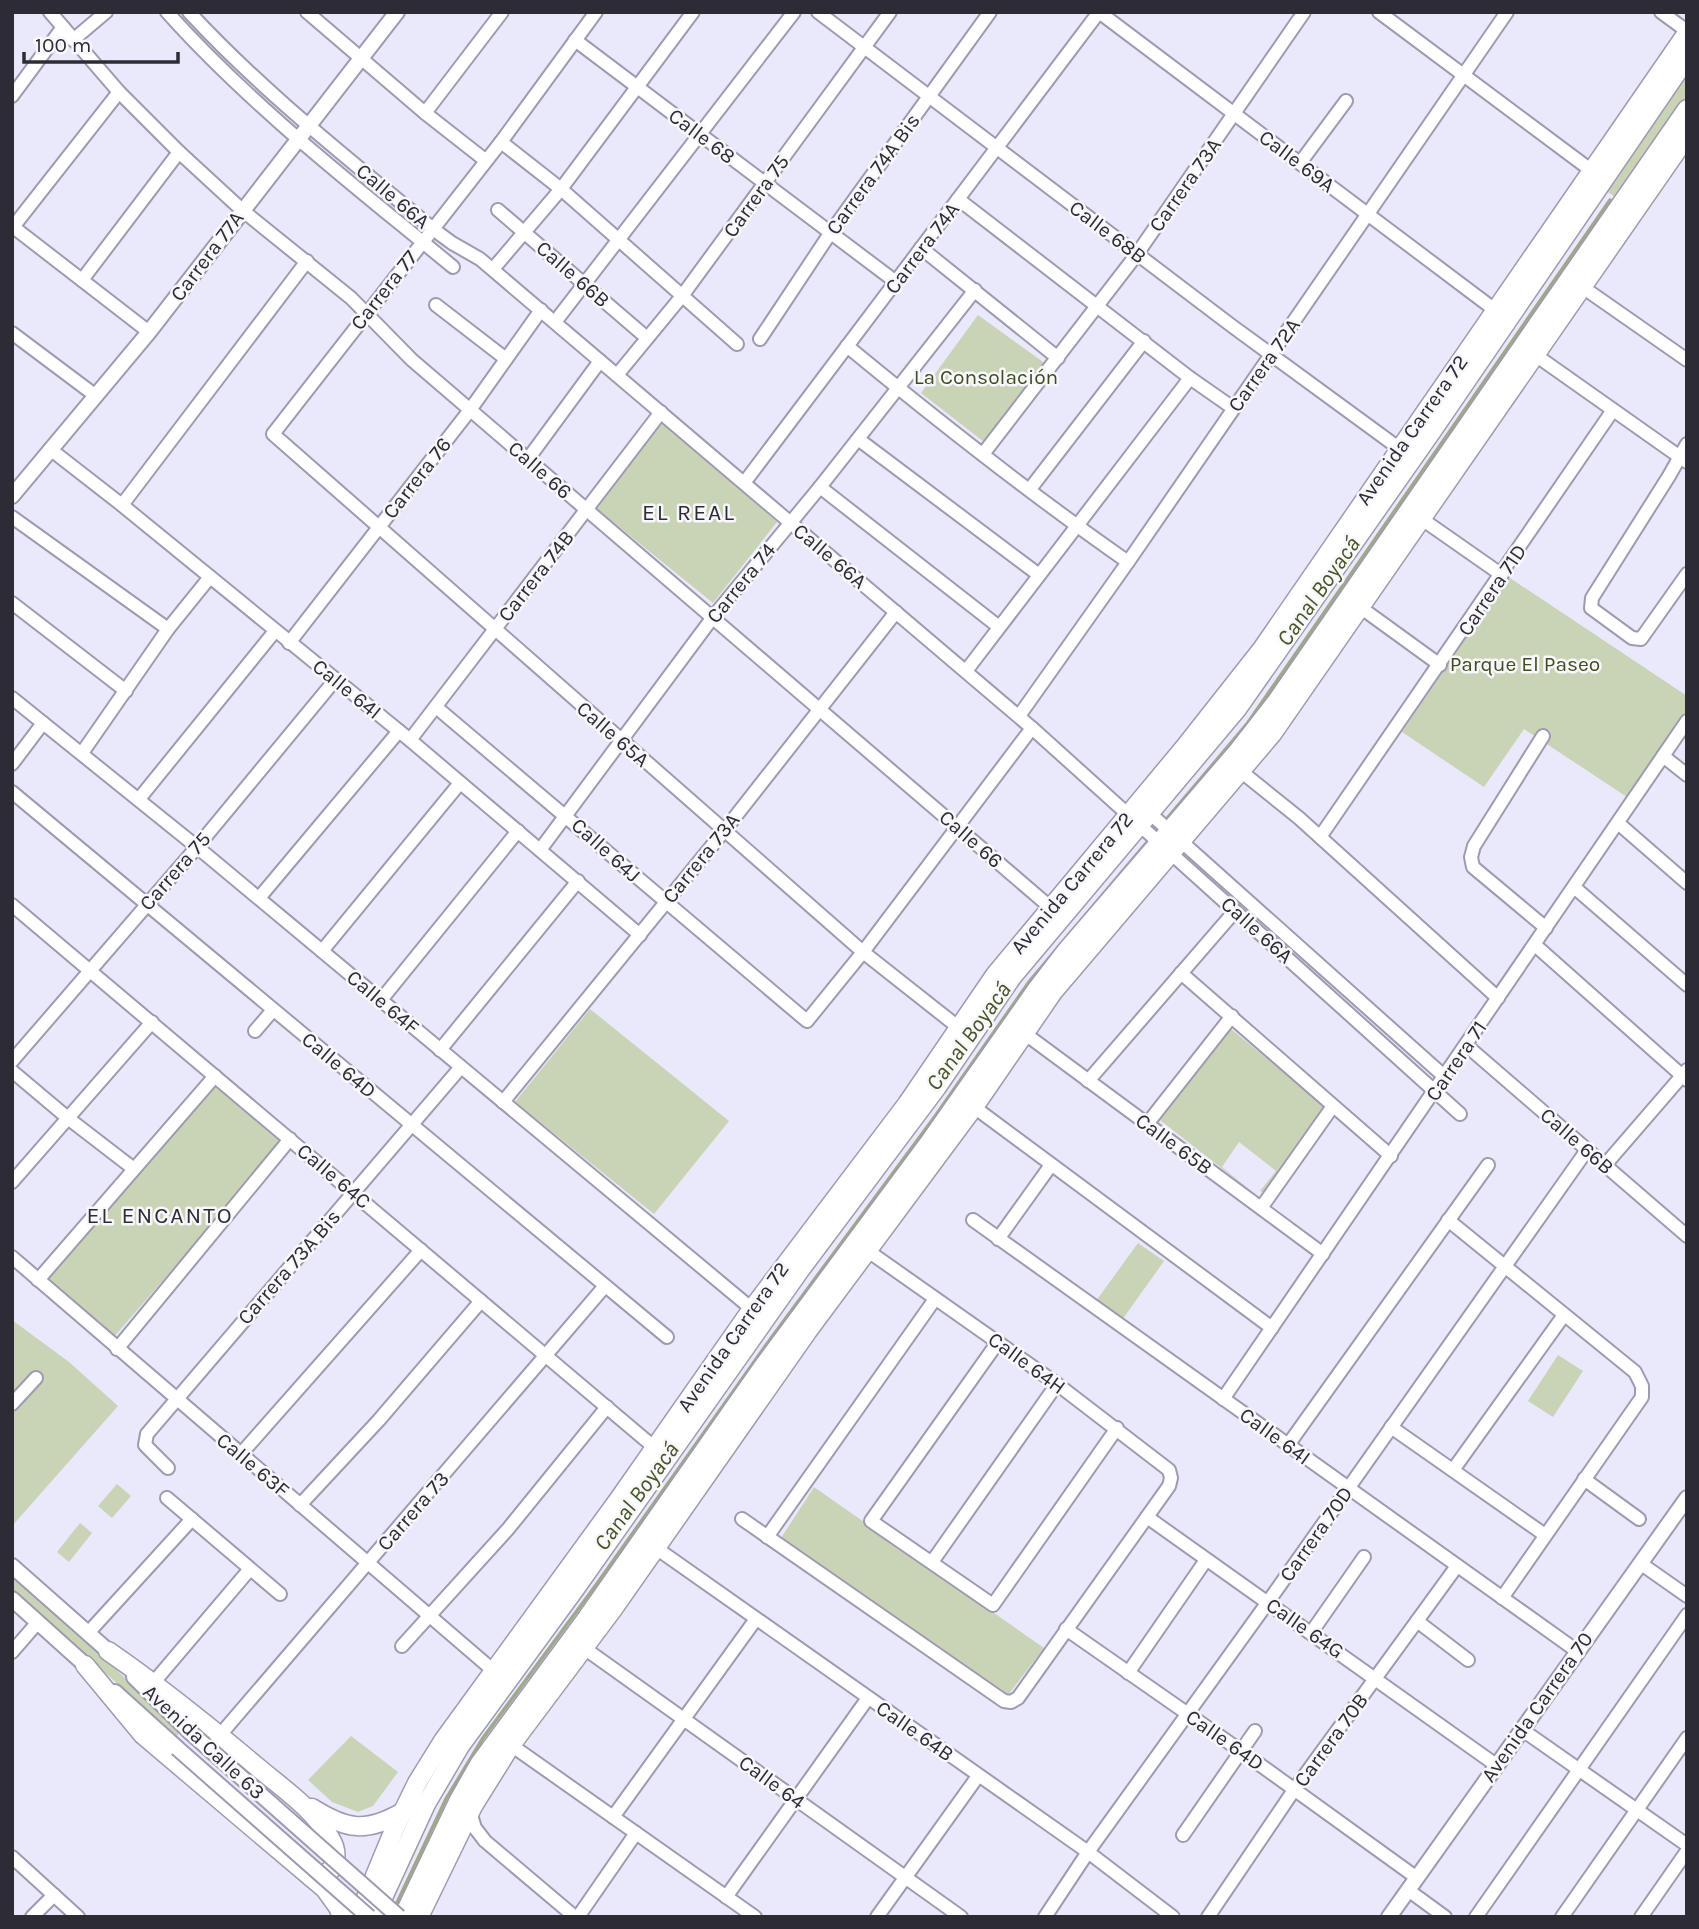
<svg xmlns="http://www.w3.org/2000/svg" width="1699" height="1929" viewBox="0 0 1699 1929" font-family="Karla,sans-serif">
<rect width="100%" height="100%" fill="#eae8fb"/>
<g fill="#c9d4b7">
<polygon points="1687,74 1687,96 1618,199 1608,192"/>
<polygon points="978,315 1050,367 988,445 921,393"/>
<polygon points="662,421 777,522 713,603 597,509"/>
<polygon points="1507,576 1687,696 1687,714 1630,799 1524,729 1484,787 1402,732"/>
<polygon points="590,1009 729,1121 654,1214 515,1102"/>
<polygon points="1225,1024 1328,1109 1268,1195 1260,1191 1276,1171 1239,1142 1222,1167 1261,1199 1151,1113"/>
<polygon points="216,1081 284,1140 114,1337 46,1278"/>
<polygon points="1138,1243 1164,1261 1122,1320 1096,1301"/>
<polygon points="12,1320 69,1362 118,1406 12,1526"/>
<polygon points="1558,1355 1583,1371 1553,1417 1528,1401"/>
<polygon points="117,1484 131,1496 112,1518 98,1506"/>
<polygon points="814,1487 1044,1648 1008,1695 781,1538"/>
<polygon points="80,1523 92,1533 69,1562 57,1552"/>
<polygon points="12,1575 114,1667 179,1733 177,1736 12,1591"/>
<polygon points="351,1736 398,1772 373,1806 358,1812 332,1802 308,1780"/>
</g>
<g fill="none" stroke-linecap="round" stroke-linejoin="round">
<g stroke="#9da98a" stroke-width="3.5">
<polyline points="1165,821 1247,724 1610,200"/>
<polyline points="395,1907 446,1799 483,1738 596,1585 769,1341 936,1115 1029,982 1160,827"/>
</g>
<g stroke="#9e9bb1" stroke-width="16">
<g id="minor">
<polyline points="50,12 119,92 179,152 242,210 351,298 412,360 1050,907"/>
<path d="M167 12C252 107 355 186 453 267"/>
<path d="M189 12C263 92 349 159 433 229L452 243 480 259 1032 728 1460 1114"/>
<polyline points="307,12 425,113 485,160"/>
<polyline points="596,12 501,142 273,434 863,952 958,1027"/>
<polyline points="818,12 1232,326 1400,449"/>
<polyline points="1099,12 1495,310"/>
<polyline points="1379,12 1592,171"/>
<polyline points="1661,12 1687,31"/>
<polyline points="73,40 106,12"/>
<polyline points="575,40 896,282"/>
<polyline points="12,96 63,27"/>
<polyline points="425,113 502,12"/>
<polyline points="501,142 561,189 737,344"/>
<polyline points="1300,163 1346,101"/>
<polyline points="958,199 1190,378 1233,408"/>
<polyline points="498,210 647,338"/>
<polyline points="12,226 149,332"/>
<polyline points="13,227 119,92"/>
<polyline points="921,248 1058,358"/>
<polyline points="493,269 561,189 693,12"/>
<polyline points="82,280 179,152"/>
<polyline points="1581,286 1687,360"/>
<polyline points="436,305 506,359"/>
<polyline points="555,322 794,12"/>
<polyline points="12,333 96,396"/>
<polyline points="760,339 831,232 990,12"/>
<path d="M847 346C938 421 1032 495 1128 562"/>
<polyline points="1534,354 1687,462"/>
<polyline points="617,375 682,296 890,12"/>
<polyline points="858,439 1039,575"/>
<polyline points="1687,444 1669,476 1592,598 1591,608 1632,638 1641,639 1687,574"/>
<polyline points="50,449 122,505 410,740 640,935"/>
<polyline points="983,454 1137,254 1304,12"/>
<polyline points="528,459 600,361"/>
<polyline points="744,483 1099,12"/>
<polyline points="820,487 999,627"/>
<polyline points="1030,489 1144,341"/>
<polyline points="122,505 307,261"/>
<polyline points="12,517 168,629"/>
<polyline points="1429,524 1502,575"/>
<polyline points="12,603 126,691"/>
<polyline points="1360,607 1440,665"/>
<polyline points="289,643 470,410 541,310"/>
<polyline points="966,671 1190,378"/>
<polyline points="12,698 197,847 752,1309"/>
<polyline points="436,707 807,1021 863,952 1032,728"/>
<polyline points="1019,716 1128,562 1507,12"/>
<polyline points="1543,736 1474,846 1471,857 1473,867 1546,928"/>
<polyline points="410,740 661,412"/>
<polyline points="82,753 168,629 210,577"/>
<polyline points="1663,756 1687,775"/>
<polyline points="12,764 43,723"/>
<polyline points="1248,777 1299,818 1498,998"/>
<polyline points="12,792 667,1337"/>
<polyline points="139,799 275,631"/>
<polyline points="1145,809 1445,1077"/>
<polyline points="1618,823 1687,883"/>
<polyline points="1320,837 1613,410"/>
<polyline points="540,850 713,617 820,487 975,290"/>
<polyline points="1574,887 1687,985"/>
<polyline points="259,898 399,731"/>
<polyline points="12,905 655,1448"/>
<polyline points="1535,945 1687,1080"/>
<polyline points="322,951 460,783"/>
<polyline points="1181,973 1391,1156"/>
<polyline points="381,1000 518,831"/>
<polyline points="255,1031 273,1010"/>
<polyline points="1024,1033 1323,1254"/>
<polyline points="1467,1046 1687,1236"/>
<polyline points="440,1050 578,881"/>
<polyline points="12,1061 197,847 335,680"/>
<polyline points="12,1071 69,1119 134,1169"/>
<polyline points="1088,1081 1235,911"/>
<polyline points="503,1102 724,831 896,612"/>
<polyline points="974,1107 1272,1328"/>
<polyline points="1147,1124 1232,1016"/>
<polyline points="1605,1165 1687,1070"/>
<polyline points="12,1182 152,1022"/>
<polyline points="1261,1208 1333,1106"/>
<polyline points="973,1220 1577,1651"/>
<polyline points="1448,1220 1635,1372 1642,1386 1642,1397 1502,1598"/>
<polyline points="998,1239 1051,1165"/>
<polyline points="12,1257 495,1672"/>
<polyline points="38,1280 215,1076"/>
<polyline points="998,1342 871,1521 993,1605 1117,1428"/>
<polyline points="117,1349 290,1139"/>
<polyline points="1223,1399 1687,721"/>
<polyline points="12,1404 36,1378"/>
<polyline points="1391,1427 1545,1535"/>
<polyline points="1288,1445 1488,1165"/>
<polyline points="240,1455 421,1250"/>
<polyline points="168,1468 145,1445 147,1434 461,1067"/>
<polyline points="1453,1470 1564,1315"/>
<polyline points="1584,1479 1639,1519"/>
<polyline points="167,1498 280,1594"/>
<polyline points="300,1505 379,1420 481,1301"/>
<polyline points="1147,1517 1496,1765"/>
<polyline points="742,1519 1004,1701 1011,1702 1018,1698 1169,1486 1171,1478 1169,1470 1057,1384 868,1251"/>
<polyline points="767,1537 935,1299"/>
<polyline points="656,1548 1088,1852 1173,1917"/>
<polyline points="932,1562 1057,1384"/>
<polyline points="1640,1563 1687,1596"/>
<polyline points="1417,1621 1468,1660"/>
<polyline points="1066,1629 1241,1751 1417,1878"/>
<polyline points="88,1633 192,1519"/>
<polyline points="1311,1633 1364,1557"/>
<polyline points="402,1646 508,1529 607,1407"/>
<polyline points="584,1648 961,1917"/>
<polyline points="12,1652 38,1622"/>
<polyline points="1128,1673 1206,1560"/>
<polyline points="154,1682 250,1569"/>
<polyline points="1521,1729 1687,1845"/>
<polyline points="220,1735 605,1286"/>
<polyline points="511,1745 755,1917"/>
<polyline points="470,1812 475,1828 485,1841 575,1917"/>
<polyline points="613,1817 756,1619"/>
<polyline points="1183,1835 1255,1731"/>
<polyline points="12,1857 78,1917"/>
<polyline points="1408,1890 1445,1917"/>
<polyline points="726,1897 868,1698"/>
<polyline points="32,1917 54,1895"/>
<polyline points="578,1917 636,1833"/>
<polyline points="877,1917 978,1776"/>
<polyline points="1045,1917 1088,1852 1268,1602 1587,1150"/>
<polyline points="1208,1917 1294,1790 1457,1566"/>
<polyline points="1476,1917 1687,1615"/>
<polyline points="1562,1917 1687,1738"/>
<polyline points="1641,1917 1687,1851"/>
</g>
</g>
<g stroke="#9e9bb1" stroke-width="18">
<g id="major">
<polyline points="12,496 149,332 397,12"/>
<polyline points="12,1566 115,1657"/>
<polyline points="12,1599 92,1671"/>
<polyline points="134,1677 190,1732"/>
<polyline points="115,1692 177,1748"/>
<polyline points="1389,1917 1687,1498"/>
</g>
</g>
<g stroke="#9e9bb1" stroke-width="21">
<g id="highway">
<path d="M108 1651C162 1688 211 1728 261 1770 285 1790 314 1810 330 1838 337 1849 338 1862 329 1872L312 1878"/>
<polyline points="85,1665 143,1735 325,1889 338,1907 342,1917"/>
<path d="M312 1808C347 1830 366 1833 403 1812"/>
<polyline points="358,1917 394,1830 417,1783 443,1741 619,1499 752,1309 907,1104 995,975 1184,748 1262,649 1687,33"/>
<polyline points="374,1917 426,1804 460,1746 575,1589 800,1270 937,1087 1012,977 1237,709 1432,431 1687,58"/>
<polyline points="403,1917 459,1800 480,1763 587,1618 765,1364 931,1140 1037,989 1067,950 1238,751 1277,701 1687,109"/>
<polyline points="419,1917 473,1806 511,1745 613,1609 807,1332 974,1107 1053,992 1272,734 1687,136"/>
</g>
</g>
<use href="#minor" stroke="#fff" stroke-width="12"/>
<use href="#major" stroke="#fff" stroke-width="14"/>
<use href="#highway" stroke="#fff" stroke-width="18"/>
<g stroke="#9e9bb1" stroke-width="18" stroke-linecap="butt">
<g id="major-bridge">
<polyline points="190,1732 399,1917"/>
<polyline points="177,1748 369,1917"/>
</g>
</g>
<use href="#major-bridge" stroke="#fff" stroke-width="14"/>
</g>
<g text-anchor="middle" stroke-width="5" stroke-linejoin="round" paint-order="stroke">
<g font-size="21" fill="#2d2c35" stroke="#f8f7fc">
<text transform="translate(702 136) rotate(37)" y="7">Calle 68</text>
<text transform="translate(1297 161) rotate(37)" y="7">Calle 69A</text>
<text transform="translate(873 174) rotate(-54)" y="7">Carrera 74A Bis</text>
<text transform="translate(1185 185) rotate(-55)" y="7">Carrera 73A</text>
<text transform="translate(393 196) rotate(40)" y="7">Calle 66A</text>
<text transform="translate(756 196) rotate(-54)" y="7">Carrera 75</text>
<text transform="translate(1108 232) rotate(37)" y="7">Calle 68B</text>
<text transform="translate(922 248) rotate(-53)" y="7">Carrera 74A</text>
<text transform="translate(207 256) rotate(-53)" y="7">Carrera 77A</text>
<text transform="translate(573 274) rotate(41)" y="7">Calle 66B</text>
<text transform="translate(384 290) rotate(-52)" y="7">Carrera 77</text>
<text transform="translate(1264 365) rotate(-55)" y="7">Carrera 72A</text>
<text transform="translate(1412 430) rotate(-55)" y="7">Avenida Carrera 72</text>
<text transform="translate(540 470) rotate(41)" y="7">Calle 66</text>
<text transform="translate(417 478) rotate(-52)" y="7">Carrera 76</text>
<text transform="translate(830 556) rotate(40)" y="7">Calle 66A</text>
<text transform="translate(536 576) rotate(-52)" y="7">Carrera 74B</text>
<text transform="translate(741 583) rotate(-51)" y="7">Carrera 74</text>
<text transform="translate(1492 590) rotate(-56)" y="7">Carrera 71D</text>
<text transform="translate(347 689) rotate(39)" y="7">Calle 64I</text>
<text transform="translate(613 734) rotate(41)" y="7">Calle 65A</text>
<text transform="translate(971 839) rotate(41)" y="7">Calle 66</text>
<text transform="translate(606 850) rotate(42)" y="7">Calle 64J</text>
<text transform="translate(701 858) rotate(-51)" y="7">Carrera 73A</text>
<text transform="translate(175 871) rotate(-49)" y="7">Carrera 75</text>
<text transform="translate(1072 883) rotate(-50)" y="7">Avenida Carrera 72</text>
<text transform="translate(1257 930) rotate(42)" y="7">Calle 66A</text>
<text transform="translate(383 1002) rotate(40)" y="7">Calle 64F</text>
<text transform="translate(1456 1061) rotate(-56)" y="7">Carrera 71</text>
<text transform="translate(339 1065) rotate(40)" y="7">Calle 64D</text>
<text transform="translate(1577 1141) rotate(41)" y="7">Calle 66B</text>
<text transform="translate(1174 1144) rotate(36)" y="7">Calle 65B</text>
<text transform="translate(334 1176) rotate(40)" y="7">Calle 64C</text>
<text transform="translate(289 1267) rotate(-49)" y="7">Carrera 73A Bis</text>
<text transform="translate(733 1337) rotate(-55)" y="7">Avenida Carrera 72</text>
<text transform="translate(1027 1363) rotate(36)" y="7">Calle 64H</text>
<text transform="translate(1275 1436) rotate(36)" y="7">Calle 64I</text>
<text transform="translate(253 1465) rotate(40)" y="7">Calle 63F</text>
<text transform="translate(413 1511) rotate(-49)" y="7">Carrera 73</text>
<text transform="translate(1316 1534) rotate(-55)" y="7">Carrera 70D</text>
<text transform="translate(1305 1628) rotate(35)" y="7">Calle 64G</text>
<text transform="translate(1537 1707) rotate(-55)" y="7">Avenida Carrera 70</text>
<text transform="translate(915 1731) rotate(35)" y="7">Calle 64B</text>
<text transform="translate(1225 1740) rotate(35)" y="7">Calle 64D</text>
<text transform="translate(1331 1740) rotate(-54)" y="7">Carrera 70B</text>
<text transform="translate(204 1742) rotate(43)" y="7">Avenida Calle 63</text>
<text transform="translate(772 1782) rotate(36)" y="7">Calle 64</text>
</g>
<g font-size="21" fill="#3d4d1b" stroke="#f8f7fc">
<text x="986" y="384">La Consolación</text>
<text x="1525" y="671">Parque El Paseo</text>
</g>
<g font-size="23" letter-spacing="2" fill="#2d2c35" stroke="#f8f7fc">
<text x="689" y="520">EL REAL</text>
<text x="160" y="1223">EL ENCANTO</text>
</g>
<g font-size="23" font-style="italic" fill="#465625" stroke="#f8f7fc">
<text transform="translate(1318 591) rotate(-55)" y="8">Canal Boyacá</text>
<text transform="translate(968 1036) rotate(-54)" y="8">Canal Boyacá</text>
<text transform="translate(636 1496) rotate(-54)" y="8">Canal Boyacá</text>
</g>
</g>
<rect width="1699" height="1929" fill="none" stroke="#2d2c35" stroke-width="28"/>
<path d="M24 52v10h154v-10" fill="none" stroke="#2d2c35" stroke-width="3.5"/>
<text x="35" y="52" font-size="21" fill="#2d2c35" stroke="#f8f7fc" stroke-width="5" paint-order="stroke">100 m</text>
</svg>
